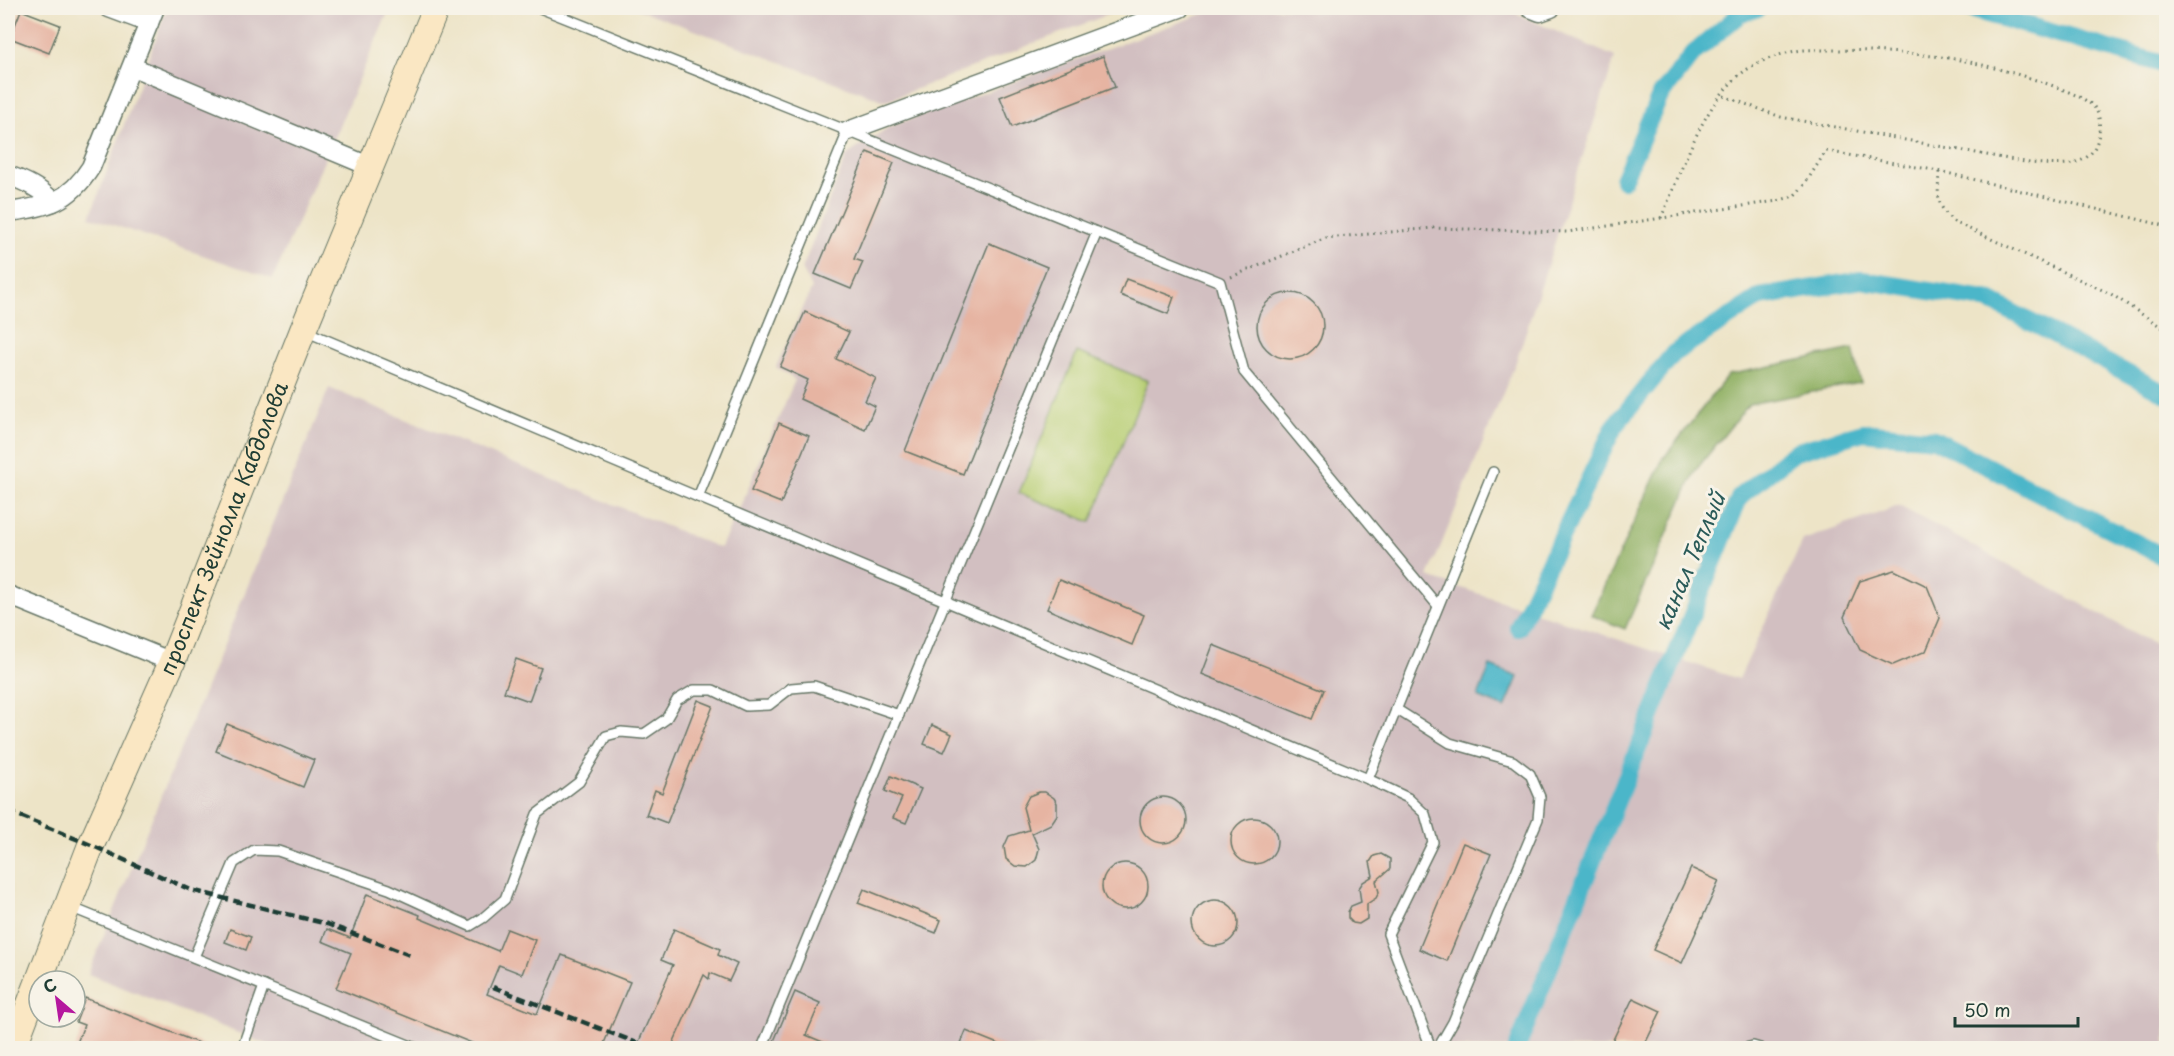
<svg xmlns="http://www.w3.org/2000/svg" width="2174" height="1056" viewBox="0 0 2174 1056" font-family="'Playpen Sans',sans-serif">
<rect width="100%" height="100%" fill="#f7f3e8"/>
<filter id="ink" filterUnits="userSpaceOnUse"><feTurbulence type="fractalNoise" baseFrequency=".0167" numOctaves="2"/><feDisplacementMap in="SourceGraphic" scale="12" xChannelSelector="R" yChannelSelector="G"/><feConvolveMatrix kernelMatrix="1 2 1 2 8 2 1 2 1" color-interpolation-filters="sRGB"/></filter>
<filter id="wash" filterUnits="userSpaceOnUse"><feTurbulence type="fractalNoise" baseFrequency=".008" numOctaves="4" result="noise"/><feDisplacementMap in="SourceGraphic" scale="24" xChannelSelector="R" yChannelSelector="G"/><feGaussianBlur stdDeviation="1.35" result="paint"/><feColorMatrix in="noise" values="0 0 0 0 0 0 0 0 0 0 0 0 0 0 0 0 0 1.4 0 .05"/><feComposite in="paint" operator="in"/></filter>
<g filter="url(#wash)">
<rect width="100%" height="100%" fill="#ede4c7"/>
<g fill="#d2bfc1">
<polygon points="167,8 390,8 273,279 90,217"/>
<polygon points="635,8 1125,8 885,101"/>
<polygon points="1219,8 1503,8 1615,57 1517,359 1428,577 1739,679 1803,540 1899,506 2166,650 2166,1048 276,1048 88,974 329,388 720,548 737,514 795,380 776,367 812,288 802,269 847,155 889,127"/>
</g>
<polygon fill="#b6cd71" stroke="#6a8552" stroke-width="1.5" points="1077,352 1148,381 1091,522 1019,493"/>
<polygon fill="#90b063" stroke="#58764c" stroke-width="1.5" points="1853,349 1861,383 1749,404 1695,471 1625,629 1591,615 1663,459 1728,375"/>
<polygon fill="#4cb6c9" stroke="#367a7e" stroke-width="1.5" points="1490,666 1518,677 1505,708 1478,697"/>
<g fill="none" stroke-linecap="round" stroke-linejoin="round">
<g stroke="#4cb6c9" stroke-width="18">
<polyline points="1966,8 2166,65"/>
<polyline points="1623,180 1660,96 1694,53 1740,14 1758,8"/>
<polyline points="1518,628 1614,427 1674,353 1760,297 1862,280 1991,301 2166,394"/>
<polyline points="1517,1048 1740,496 1795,452 1863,432 1934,439 2166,558"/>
</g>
</g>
<g id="blocks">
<g fill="#e6b4a2">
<polygon points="21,10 60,25 49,53 10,38"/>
<polygon points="1103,56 1115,87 1012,127 1000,97"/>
<polygon points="867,152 894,163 854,259 863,262 851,289 815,274"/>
<polygon points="989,243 1047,267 963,474 905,451"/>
<polygon points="1126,279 1174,297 1168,314 1120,295"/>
<circle cx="1290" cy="326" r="33"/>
<polygon points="805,312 849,332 836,359 876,378 865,401 875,406 865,429 800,399 808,380 780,367"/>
<polygon points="779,423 809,436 781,503 751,491"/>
<polygon points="1894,570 1927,586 1940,618 1926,651 1893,665 1860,650 1844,617 1860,581"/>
<polygon points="1059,580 1144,615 1132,645 1047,609"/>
<polygon points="1213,645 1324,690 1312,719 1202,674"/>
<polygon points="516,659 541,668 529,701 504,692"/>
<polygon points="698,700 713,706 667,823 646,815 655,790 662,793"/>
<polygon points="227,724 314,760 303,787 216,751"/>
<polygon points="932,725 952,734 944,752 924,744"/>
<polygon points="891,776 921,789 906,823 893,818 902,798 885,791"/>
<polygon points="1039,792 1045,792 1054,798 1057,803 1057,815 1051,824 1032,833 1039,849 1036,860 1027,867 1015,866 1006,859 1004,847 1009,836 1029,830 1023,807 1029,796"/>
<circle cx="1163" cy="820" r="23"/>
<circle cx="1254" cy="841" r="23"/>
<polygon points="1463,843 1491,854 1447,961 1419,949"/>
<polygon points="1381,854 1390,859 1390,869 1376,881 1379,892 1376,898 1367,904 1367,919 1359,924 1353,923 1348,918 1348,912 1351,906 1361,902 1359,888 1363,882 1373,876 1370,862 1374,856"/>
<circle cx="1125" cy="886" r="23"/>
<polygon points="1691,868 1719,881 1682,963 1653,950"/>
<polygon points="864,889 941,920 936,933 858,903"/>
<polygon points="367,894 420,915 419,918 498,951 507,929 535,940 522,974 499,965 487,994 537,1014 562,955 630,982 602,1048 484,1048 336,988 351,953 322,941 327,929 350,938"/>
<circle cx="1215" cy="923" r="23"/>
<polygon points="230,929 251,937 246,950 225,942"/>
<polygon points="674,929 720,949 718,955 737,964 729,981 710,973 709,979 704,975 671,1048 636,1048 673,965 661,960"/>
<polygon points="795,992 820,1003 806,1035 837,1048 771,1048"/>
<polygon points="85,998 211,1048 75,1048 84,1025 76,1022"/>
<polygon points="1633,998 1661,1011 1643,1048 1609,1048"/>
<polygon points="966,1031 1008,1048 959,1048"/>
</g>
</g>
</g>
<g filter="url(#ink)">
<use href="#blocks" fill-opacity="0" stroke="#677767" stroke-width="1.5"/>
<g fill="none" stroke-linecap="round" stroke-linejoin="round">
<g stroke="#677767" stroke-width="12">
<g id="lane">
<polyline points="850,132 1220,282 1244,372 1438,606"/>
<polyline points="305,331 698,497 848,131 540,8"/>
<polyline points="698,497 1368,779 1493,472"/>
<polyline points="1396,709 1450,743 1513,761 1530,774 1540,797 1538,819 1453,1022 1438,1048"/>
<polyline points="1368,779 1408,798 1425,814 1433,842 1388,934 1431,1048"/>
<polyline points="70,907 416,1048"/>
<polyline points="194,957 234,863 254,850 278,851 389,889 470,926 483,918 505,899 537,814 579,782 606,736 621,732 644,734 666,719 677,700 694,690 713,690 746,706 769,705 791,688 814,686 899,715"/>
<polyline points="242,1048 264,986"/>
<polyline points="762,1048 1097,232"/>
<polyline points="1746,1048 1753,1046 1760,1048"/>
</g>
</g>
<g stroke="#677767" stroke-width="21">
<g id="street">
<polyline points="109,8 149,23"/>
<polyline points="1530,8 1540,12 1551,8"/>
<polyline points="133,67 371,167"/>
<polyline points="848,131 1180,8"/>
<path d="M8 175C26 182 40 188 53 202"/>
<path d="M8 212C47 207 69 202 91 167L155 8"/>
<polyline points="8,595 172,662"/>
</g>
</g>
<g stroke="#677767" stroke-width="28">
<g id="secondary">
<path id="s1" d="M13 1048 91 845 172 662 303 330 436 8"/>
</g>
</g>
<g stroke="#677767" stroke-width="3" stroke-dasharray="1.5 4.5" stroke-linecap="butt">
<path d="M1939 172C1938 196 1935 204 1954 222L2111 294 2166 330"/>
<path d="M1661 218C1682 171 1701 106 1742 73 1756 62 1778 54 1796 51 1806 49 1817 50 1827 50 1867 50 1910 53 1949 58 1977 62 2078 88 2094 107 2100 114 2100 124 2099 133 2094 171 2059 165 2030 163L1781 117 1721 95"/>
<polyline points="1231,277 1326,238 1433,228 1567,232 1777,201 1794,196 1805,184 1826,151 1939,171 2166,226"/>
</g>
<use href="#lane" stroke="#fff" stroke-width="9"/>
<use href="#street" stroke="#fff" stroke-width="18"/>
<use href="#secondary" stroke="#fae7c3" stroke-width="26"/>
<g stroke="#1f3d34" stroke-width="4.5" stroke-dasharray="9 4.5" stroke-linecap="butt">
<polyline points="8,811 91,845 191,890 327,924 410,955"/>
<polyline points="493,987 637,1043"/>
</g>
</g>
</g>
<g text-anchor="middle" stroke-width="6" stroke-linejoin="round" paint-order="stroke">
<g font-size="21" fill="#1f3d34" stroke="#f7f3e8">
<text dy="7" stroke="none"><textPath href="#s1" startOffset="561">проспект Зейнолла Кабдолова</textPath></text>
</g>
<g font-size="22" font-style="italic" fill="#2a5b59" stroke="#f7f3e8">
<text transform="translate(1690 561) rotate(-67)" y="8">канал Теплый</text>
</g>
</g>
<rect width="2174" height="1056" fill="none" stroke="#f7f3e8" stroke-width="30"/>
<g transform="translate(57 999) rotate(331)"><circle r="28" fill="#f7f3e8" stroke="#a1aaa0" stroke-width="1.5"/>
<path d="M0-4.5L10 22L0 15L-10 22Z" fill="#b5179e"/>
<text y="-9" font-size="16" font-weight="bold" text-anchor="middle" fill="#1f3d34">С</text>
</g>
<path d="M1955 1017v9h123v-9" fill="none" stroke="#1f3d34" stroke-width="3"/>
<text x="1964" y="1017" font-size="18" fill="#1f3d34" stroke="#f7f3e8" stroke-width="4.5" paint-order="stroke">50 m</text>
</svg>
